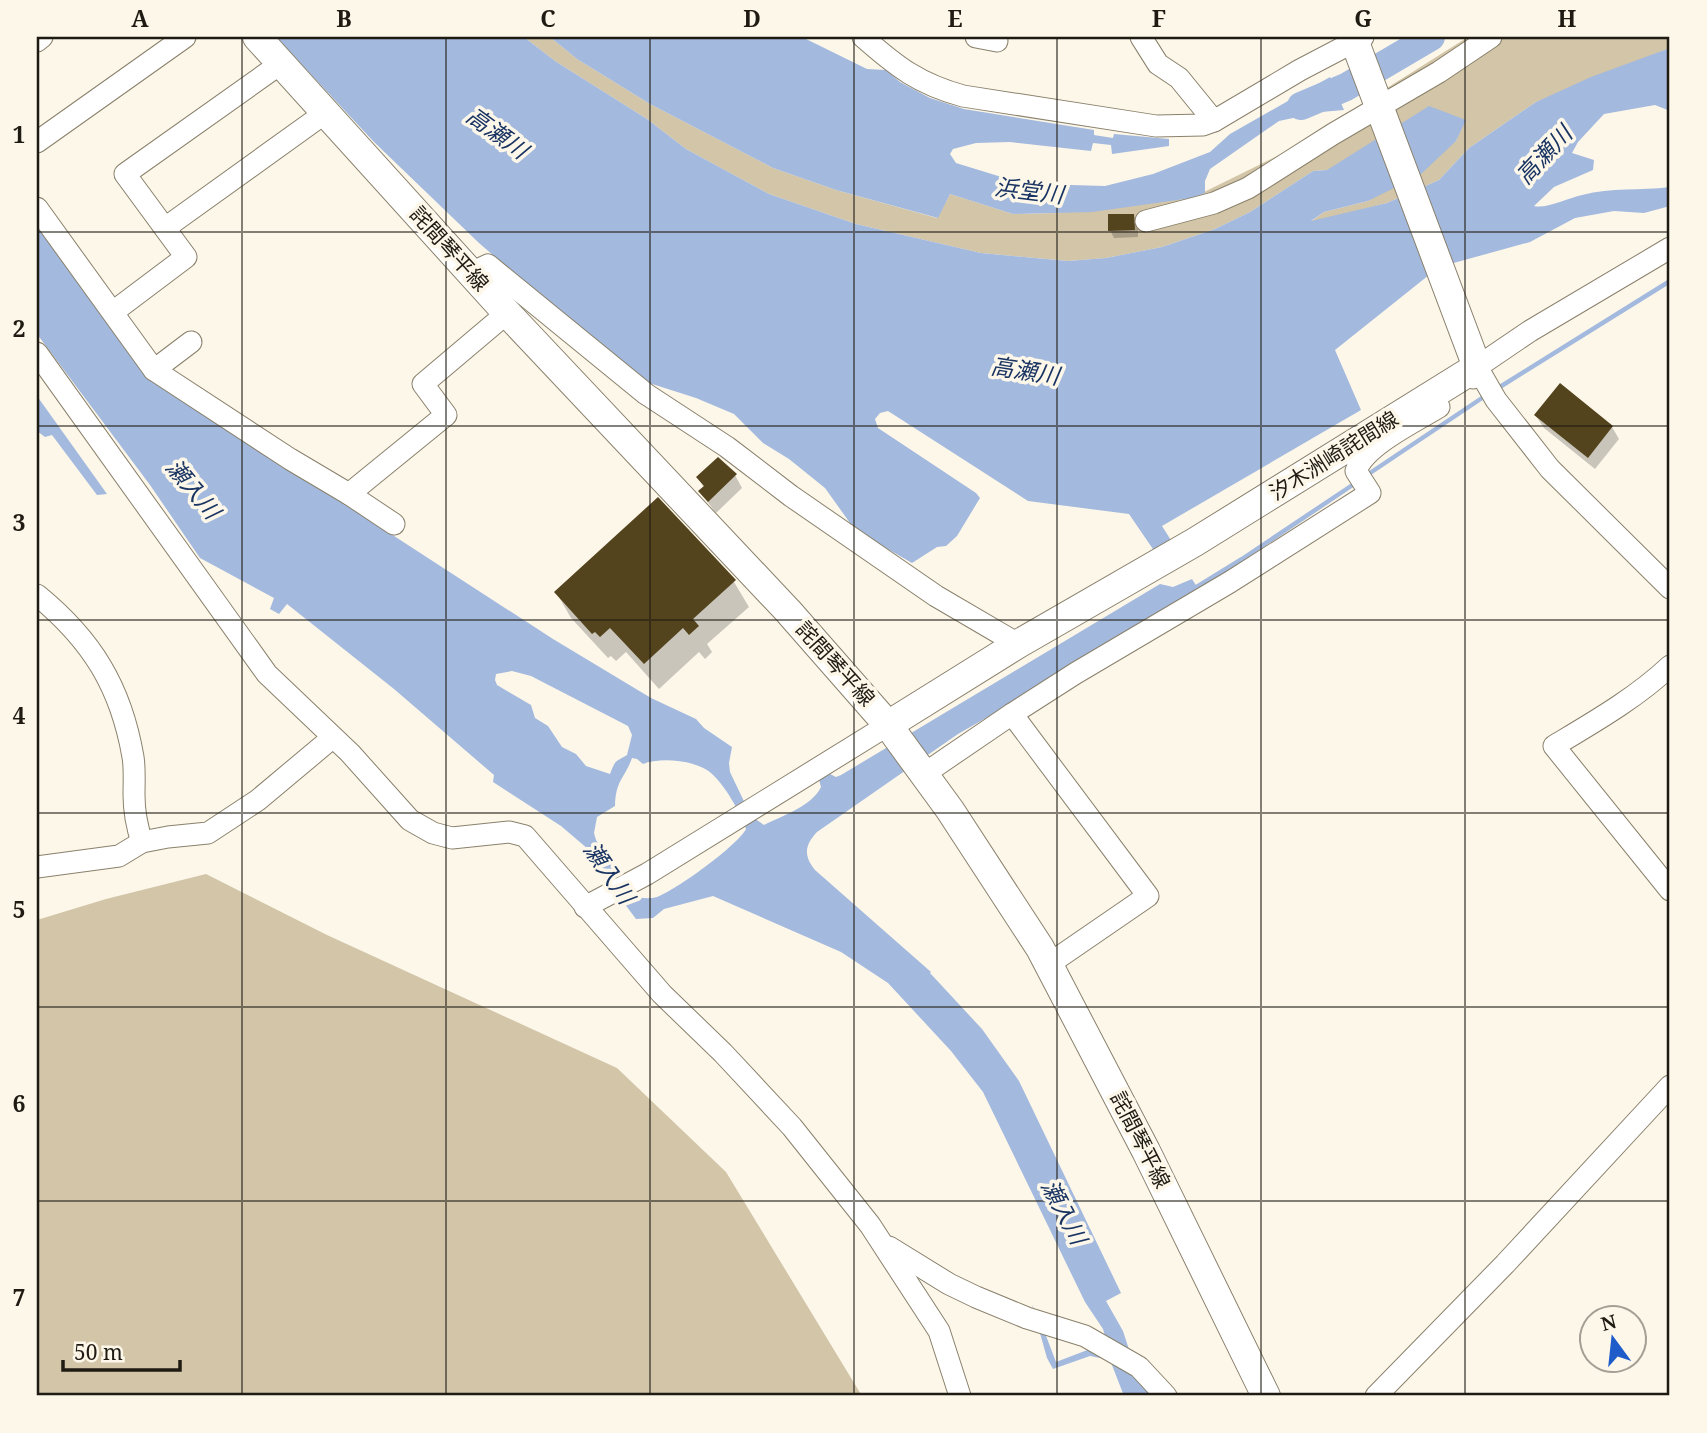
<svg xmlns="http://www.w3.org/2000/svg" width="1707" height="1433" viewBox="0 0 1707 1433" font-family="'Noto Serif','Noto Sans JP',serif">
<rect width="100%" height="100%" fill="#fdf7ea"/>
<g fill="#d2c5a8">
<polygon points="524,37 550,37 577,59 650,104 773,168 836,190 937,218 950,194 1013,214 1056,213 1192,198 1287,151 1468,37 1670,37 1670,48 1536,102 1469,148 1439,180 1387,203 1309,223 1324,212 1368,201 1456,141 1465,120 1327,170 1313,171 1250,212 1215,229 1162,247 1106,258 1068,261 981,253 856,224 769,194 686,149 647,119 555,61"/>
<polygon points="206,874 327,935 617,1068 726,1172 862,1396 37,1396 37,920 106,899"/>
</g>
<g fill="#a3b9de" fill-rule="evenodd">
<path d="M276 37H524L555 61 647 119 686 149 769 194 856 224 981 253 1068 261 1106 258 1162 247 1215 229 1250 212 1313 171 1327 170 1429 106 1466 120 1456 141 1420 175 1368 201 1324 212 1311 221 1387 203 1439 180 1469 148 1536 102 1591 77 1670 48V111L1655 105 1604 114 1578 142 1572 153 1594 160 1593 170 1554 187 1534 206C1547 209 1568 198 1582 195 1612 187 1640 191 1670 187V206L1644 213 1614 211 1575 218 1530 242 1439 267 1335 350 1361 410 1162 526 1174 545 1157 555 1129 514 1028 501 888 411 880 413 875 419 878 428 976 493 980 498 957 536 946 546 937 547 912 563 855 530 825 488 789 459 763 443 734 414 696 398 649 383 546 301 479 243 374 142Z"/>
<polygon points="550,37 802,37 867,69 886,70 900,82 930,98 964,109 1094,130 1094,135 1113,138 1114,134 1169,139 1169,146 1112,154 1111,145 1093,143 1091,151 1010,142 976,143 953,149 950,154 956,163 1008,179 1037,184 1105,186 1153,174 1210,152 1230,134 1330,77 1344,110 1321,112 1279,121 1210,169 1205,181 1205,193 1192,198 1092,212 1013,214 950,194 938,218 836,190 773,168 650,104 577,59"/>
<path d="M37 223 148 376 351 504 391 534 553 639 651 698 696 719 704 728 732 747 729 763 730 772 751 816 764 825C782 816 812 806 821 787L818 776 826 772 836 777 841 775 1160 584 1173 587 1192 579 1202 595 958 734 817 832C805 845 803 855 815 870L931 972 930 973 982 1029 1019 1081 1121 1293 1106 1301 1123 1331 1138 1377 1156 1396H1124L1110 1360 1090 1356 1053 1369 1047 1358 1032 1305 1040 1320 1056 1362 1090 1349 1109 1351 1103 1329 1085 1302 983 1092 951 1051 888 983 841 952 713 896 664 909 653 918 636 919 588 855V849L561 826 493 782 494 775 394 689 287 604 279 614 270 609 274 598 200 558 150 485 37 334ZM512 671 531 676 628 726 632 735 627 755C614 763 616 759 610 774L586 766 576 754 562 747 548 726 535 718 531 705 497 685 495 680 496 674ZM632 758 637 759 643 764C660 757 696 760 711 773 725 785 740 812 746 829 737 846 676 890 657 897 650 899 642 898 635 897L596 840 594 833 597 817 615 806C616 779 624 780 632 758Z"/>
<polygon points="37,396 107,494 97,495 52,435 45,437 37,431"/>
</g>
<g fill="#0003">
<polygon points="1133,216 1138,223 1138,237 1114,238 1110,230"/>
<polygon points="1536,416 1612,427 1619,439 1595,469 1544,428"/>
<polygon points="735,475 742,488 716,513 700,492 704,488 698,477"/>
<polygon points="734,582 749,607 707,644 712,652 705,659 699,652 659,689 626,652 616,661 611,656 608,658 571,618 556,592"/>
</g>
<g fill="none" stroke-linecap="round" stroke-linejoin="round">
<g stroke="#a3b9de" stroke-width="4.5">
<polyline points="1495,390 1670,281"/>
<polyline points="1367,475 1485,396"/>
<polyline points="1195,588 1242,559 1357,482"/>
</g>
<polyline stroke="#a3b9de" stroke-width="28" points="1301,106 1346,87 1431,37"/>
</g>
<g fill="#54441e">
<polygon points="1108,214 1134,214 1135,230 1108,231"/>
<polygon points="1560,383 1613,426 1588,458 1534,415"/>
<polygon points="718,457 737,474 708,502 698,491 704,486 696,477"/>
<polygon points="658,497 736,580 693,619 699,626 689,635 683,628 644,664 610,628 600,637 595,632 592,634 554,592"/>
</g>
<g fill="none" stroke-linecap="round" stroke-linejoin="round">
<g stroke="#8a816c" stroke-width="23">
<g id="minor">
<path d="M863 37C897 67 919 84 963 96L1156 126 1203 125 1214 121"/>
<polyline points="976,37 997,41"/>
<polyline points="1141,37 1158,64 1179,78 1214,121 1300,70 1363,37"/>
<polyline points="37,41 42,37"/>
<polyline points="37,142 185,37"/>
<polyline points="37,208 154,370 290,459 349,494 446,415 423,384 507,313"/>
<polyline points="1146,221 1214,203 1248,188 1333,134 1439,72 1491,37"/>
<polyline points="165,228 325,113"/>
<polyline points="471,273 488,265 646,394 727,447 791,496 936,596 1018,644"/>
<polyline points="113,312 186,257 125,174 280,64"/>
<polyline points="37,353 267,674 350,753 410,820 433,833 452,838 509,832 525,836 662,994 723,1053 792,1127 870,1225 939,1331 960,1396"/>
<polyline points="1477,367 1496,400 1550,469 1670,588"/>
<polyline points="154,370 191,342"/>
<polyline points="1473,378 1477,367 1530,331 1670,248"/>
<polyline points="349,494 394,524"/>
<path d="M37 595C92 640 121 687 133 757 135 769 134 782 134 795 134 811 137 827 142 842"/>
<path d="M1670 666C1636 698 1594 722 1554 746L1670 890"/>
<path d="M1012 714 1076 673 1230 582 1370 493 1356 471C1364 446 1416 421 1439 407"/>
<polyline points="924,774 1012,714 1148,896 1049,964"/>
<polyline points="37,867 119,856 142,842 168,837 208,833 258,800 332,738"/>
<polyline points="585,907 647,874 888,725"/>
<polyline points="889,1247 949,1284 976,1297 1027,1318 1085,1336 1139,1367 1166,1396"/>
<polyline points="1376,1396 1505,1264 1670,1086"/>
</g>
</g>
<g stroke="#8a816c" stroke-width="30">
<g id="major">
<polyline points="257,37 507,313 788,611 888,725 950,810 1040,948 1146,1151 1266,1396"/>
<polyline points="888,725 1018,644 1195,542 1477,367 1353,37"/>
</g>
</g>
<use href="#minor" stroke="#fff" stroke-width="21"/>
<use href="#major" stroke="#fff" stroke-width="28"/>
</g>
<path fill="none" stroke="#1f1b13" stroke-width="2" stroke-opacity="0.55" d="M242 37V1396M446 37V1396M650 37V1396M854 37V1396M1057 37V1396M1261 37V1396M1465 37V1396M37 232H1670M37 426H1670M37 620H1670M37 813H1670M37 1007H1670M37 1201H1670"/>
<g text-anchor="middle" stroke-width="7" stroke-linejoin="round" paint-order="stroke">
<g font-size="21" fill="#1f1b13" stroke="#fdf7ea">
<text transform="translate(449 249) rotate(48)" y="7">詫間琴平線</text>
<text transform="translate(1334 456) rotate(-32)" y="7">汐木洲崎詫間線</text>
<text transform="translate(835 664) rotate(48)" y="7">詫間琴平線</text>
<text transform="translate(1140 1140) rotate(63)" y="7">詫間琴平線</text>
</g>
<g font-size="23" font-style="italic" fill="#193462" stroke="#fdf7ea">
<text transform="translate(497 133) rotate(36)" y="8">高瀬川</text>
<text transform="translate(1544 155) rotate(-47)" y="8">高瀬川</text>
<text transform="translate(1029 191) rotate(7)" y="8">浜堂川</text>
<text transform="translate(1025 371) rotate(9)" y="8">高瀬川</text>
<text transform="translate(193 489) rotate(50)" y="8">瀬入川</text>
<text transform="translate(609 873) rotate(55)" y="8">瀬入川</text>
<text transform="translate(1064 1212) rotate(62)" y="8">瀬入川</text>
</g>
</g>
<rect width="1707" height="1433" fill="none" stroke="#fdf7ea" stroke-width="77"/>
<g transform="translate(1613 1339) rotate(345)"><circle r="33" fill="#fdf7ea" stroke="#a49f94" stroke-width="2"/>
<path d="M0-5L12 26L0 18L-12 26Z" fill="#1e5dc9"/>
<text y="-10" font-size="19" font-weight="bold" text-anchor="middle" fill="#1f1b13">N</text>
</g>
<path d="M63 1360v10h117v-10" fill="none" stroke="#1f1b13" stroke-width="3.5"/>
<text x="74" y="1360" font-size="21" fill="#1f1b13" stroke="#fdf7ea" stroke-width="5" paint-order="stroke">50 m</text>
<rect x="38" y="38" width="1630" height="1356" fill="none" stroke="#1f1b13" stroke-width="2.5"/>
<g font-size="23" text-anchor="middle" font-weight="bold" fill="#1f1b13">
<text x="140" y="27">A</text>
<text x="344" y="27">B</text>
<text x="548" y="27">C</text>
<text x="752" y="27">D</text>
<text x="955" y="27">E</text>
<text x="1159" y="27">F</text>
<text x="1363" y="27">G</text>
<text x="1567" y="27">H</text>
<text x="19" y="143">1</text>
<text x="19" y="337">2</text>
<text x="19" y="531">3</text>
<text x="19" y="724">4</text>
<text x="19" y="918">5</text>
<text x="19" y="1112">6</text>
<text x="19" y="1306">7</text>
</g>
</svg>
